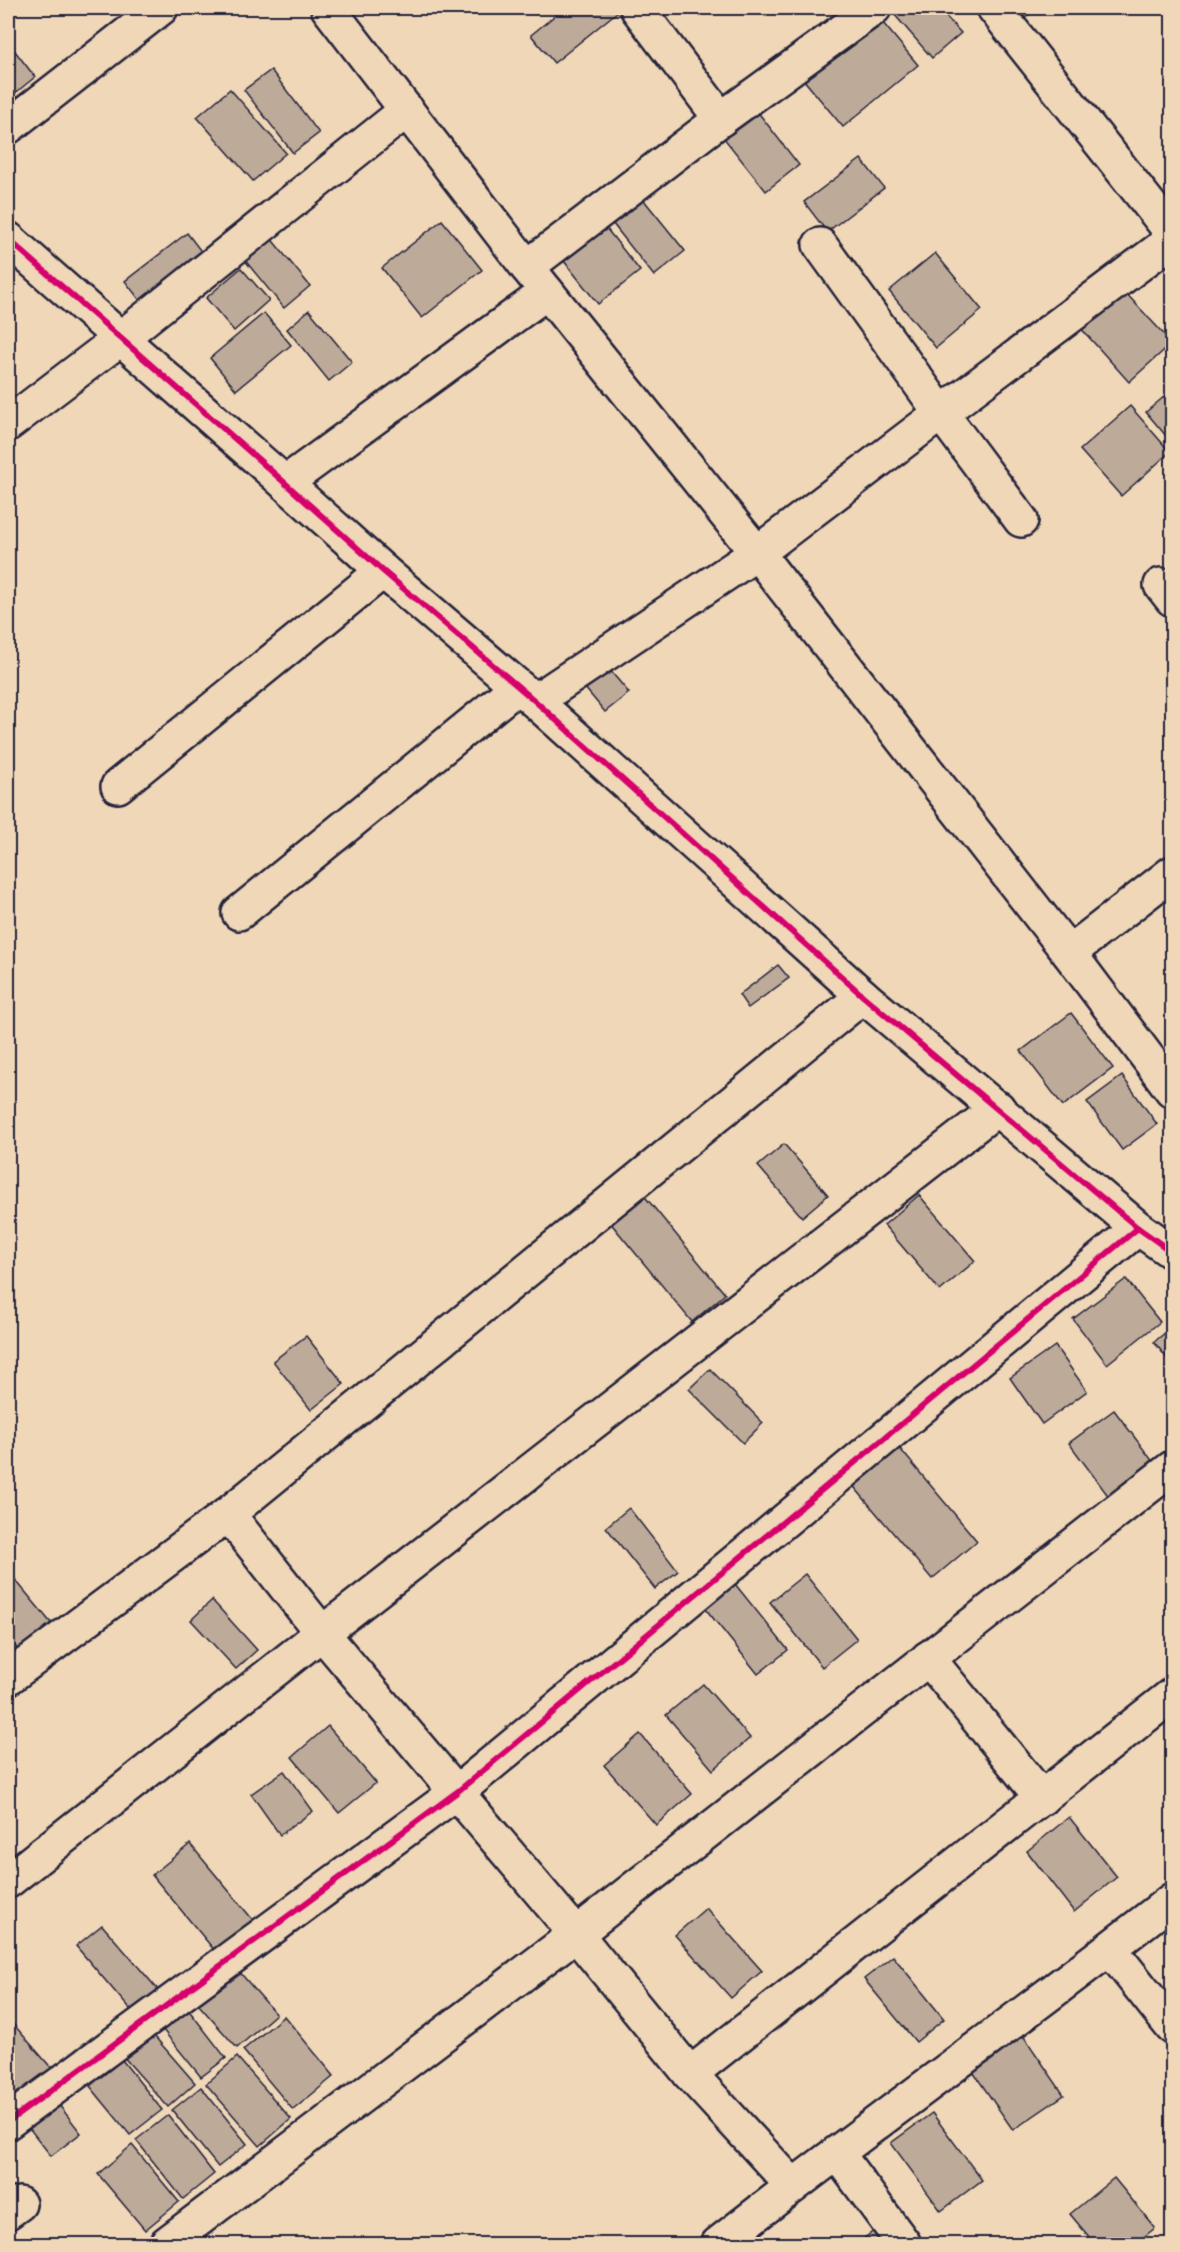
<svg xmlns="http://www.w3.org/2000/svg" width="1180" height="2252" viewBox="0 0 1180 2252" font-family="'Patrick Hand',sans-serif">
<rect width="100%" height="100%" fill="#f0d7b8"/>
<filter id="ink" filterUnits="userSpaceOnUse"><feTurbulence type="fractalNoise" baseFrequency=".0167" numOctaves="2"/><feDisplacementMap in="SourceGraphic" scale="12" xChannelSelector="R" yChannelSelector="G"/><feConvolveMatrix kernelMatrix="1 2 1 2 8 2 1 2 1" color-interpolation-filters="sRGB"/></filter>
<g filter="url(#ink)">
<g fill="#bdaa99" stroke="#22223b" stroke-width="1.5">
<polygon points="564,8 622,8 554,63 531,35"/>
<polygon points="901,8 938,8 961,33 932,58 894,14"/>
<polygon points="1015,8 1036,8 1025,18"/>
<polygon points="878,17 918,65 843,127 803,79"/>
<polygon points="8,42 35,77 8,99"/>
<polygon points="271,70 319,133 293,153 244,90"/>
<polygon points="230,89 286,153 253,181 197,117"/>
<polygon points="757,111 799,165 766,191 723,137"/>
<polygon points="861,159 884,188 827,232 804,202"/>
<polygon points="643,199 685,251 654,276 613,224"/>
<polygon points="442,220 482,270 422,318 382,268"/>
<polygon points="606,228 640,271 598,304 564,261"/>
<polygon points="187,233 207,259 145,307 125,281"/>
<polygon points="269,236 310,286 284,308 243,258"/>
<polygon points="935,253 982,310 936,348 889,291"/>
<polygon points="241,268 269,300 234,331 206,298"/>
<polygon points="1122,289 1172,343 1129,382 1078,325"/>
<polygon points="309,310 352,362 329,381 287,329"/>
<polygon points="264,313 291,345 236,390 210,358"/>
<polygon points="1172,390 1172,443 1146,412"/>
<polygon points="1130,406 1170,452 1121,496 1080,450"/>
<polygon points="608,668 629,693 605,712 585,688"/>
<polygon points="778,965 789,978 748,1008 739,995"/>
<polygon points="1071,1013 1113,1068 1063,1106 1021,1051"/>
<polygon points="1122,1076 1157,1124 1122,1150 1087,1102"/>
<polygon points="784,1144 828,1195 802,1217 758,1166"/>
<polygon points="642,1193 725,1294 692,1322 609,1221"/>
<polygon points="919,1195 975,1261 940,1291 884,1225"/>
<polygon points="1126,1279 1160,1322 1107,1364 1073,1319"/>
<polygon points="1172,1327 1172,1361 1171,1363 1154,1342"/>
<polygon points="306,1336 344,1384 311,1410 273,1361"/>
<polygon points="1055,1346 1087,1391 1042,1424 1010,1378"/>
<polygon points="710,1369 763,1423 743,1443 689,1389"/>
<polygon points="1114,1410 1157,1467 1112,1501 1069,1443"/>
<polygon points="896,1444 977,1541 932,1579 850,1482"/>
<polygon points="629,1508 678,1571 655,1589 606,1527"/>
<polygon points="8,1571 51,1623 18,1650 8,1637"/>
<polygon points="805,1574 857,1639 822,1667 770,1602"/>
<polygon points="735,1584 788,1650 758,1674 705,1608"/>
<polygon points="212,1600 257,1650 236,1669 191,1620"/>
<polygon points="703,1684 750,1738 713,1770 666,1715"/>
<polygon points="328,1726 376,1783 339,1813 292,1757"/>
<polygon points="640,1734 692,1794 656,1825 604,1765"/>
<polygon points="284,1771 313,1811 280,1835 251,1794"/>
<polygon points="1069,1817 1117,1877 1074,1912 1027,1851"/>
<polygon points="190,1844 253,1920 215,1951 152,1875"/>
<polygon points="706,1908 762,1971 731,1998 675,1935"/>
<polygon points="102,1925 160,1992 134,2014 76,1946"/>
<polygon points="893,1956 944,2019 916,2042 864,1979"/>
<polygon points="230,1961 276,2014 237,2048 191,1996"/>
<polygon points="184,2004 226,2058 201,2077 158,2024"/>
<polygon points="284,2016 334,2076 293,2110 243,2050"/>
<polygon points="8,2018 54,2071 17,2102 8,2091"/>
<polygon points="149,2030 195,2083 168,2107 121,2054"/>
<polygon points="1022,2034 1064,2095 1013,2130 971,2069"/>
<polygon points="237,2057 291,2119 260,2146 206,2084"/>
<polygon points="122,2060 162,2110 130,2135 90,2086"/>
<polygon points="201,2087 247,2144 218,2167 172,2110"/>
<polygon points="52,2096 81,2133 51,2156 22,2119"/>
<polygon points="932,2113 982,2180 941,2211 891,2143"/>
<polygon points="168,2115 214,2174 183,2199 136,2140"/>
<polygon points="132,2145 179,2202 145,2230 98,2174"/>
<polygon points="1114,2178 1155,2228 1135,2244 1095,2244 1070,2214"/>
<polygon points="878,2228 890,2244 856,2244"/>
</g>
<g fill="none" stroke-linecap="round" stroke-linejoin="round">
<g stroke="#22223b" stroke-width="38">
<g id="street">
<polyline points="328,8 527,267 757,553 1069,953 1172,1090"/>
<polyline points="637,8 721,119"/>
<polyline points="994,8 1172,233"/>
<polyline points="8,127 161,8"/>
<polyline points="8,239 285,483 383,571 535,701 863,996 1138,1228 1172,1252"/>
<polyline points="820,245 941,413 1021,520"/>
<polyline points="527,267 721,119 874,8"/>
<polyline points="8,424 121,338 407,110"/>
<polyline points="285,483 547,292"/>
<polyline points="1161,585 1172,599"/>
<polyline points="535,701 757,553 941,413 1172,240"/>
<polyline points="118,786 383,571"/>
<polyline points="239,913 517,687"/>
<polyline points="1069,953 1172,873"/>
<polyline points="228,1514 322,1633 576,1934 690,2074 793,2186"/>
<polyline points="928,1658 1042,1798"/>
<polyline points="8,1678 228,1514 863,996"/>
<polyline points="8,1881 322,1633 998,1108"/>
<polyline points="1110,1949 1172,2027"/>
<polyline points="690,2074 1172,1695"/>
<polyline points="8,2122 457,1792 1138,1228"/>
<polyline points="837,2153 904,2244"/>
<polyline points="8,2212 19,2204"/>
<polyline points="166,2244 576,1934 1172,1468"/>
<path d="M718 2244C867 2127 1023 2017 1172 1900"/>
</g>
</g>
<use href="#street" stroke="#f0d7b8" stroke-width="33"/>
<g stroke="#f0d7b8" stroke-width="10">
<g id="cycleway">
<polyline points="8,239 285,483 383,571 535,701 863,996 1138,1228 1172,1252"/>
<polyline points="8,2122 457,1792 1138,1228"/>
</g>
</g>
<use href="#cycleway" stroke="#d6006c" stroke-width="6"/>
</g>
</g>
<rect width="1180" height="2252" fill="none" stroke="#f0d7b8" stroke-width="30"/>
<rect x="15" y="15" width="1150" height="2222" fill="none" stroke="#22223b" stroke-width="2" filter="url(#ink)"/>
</svg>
